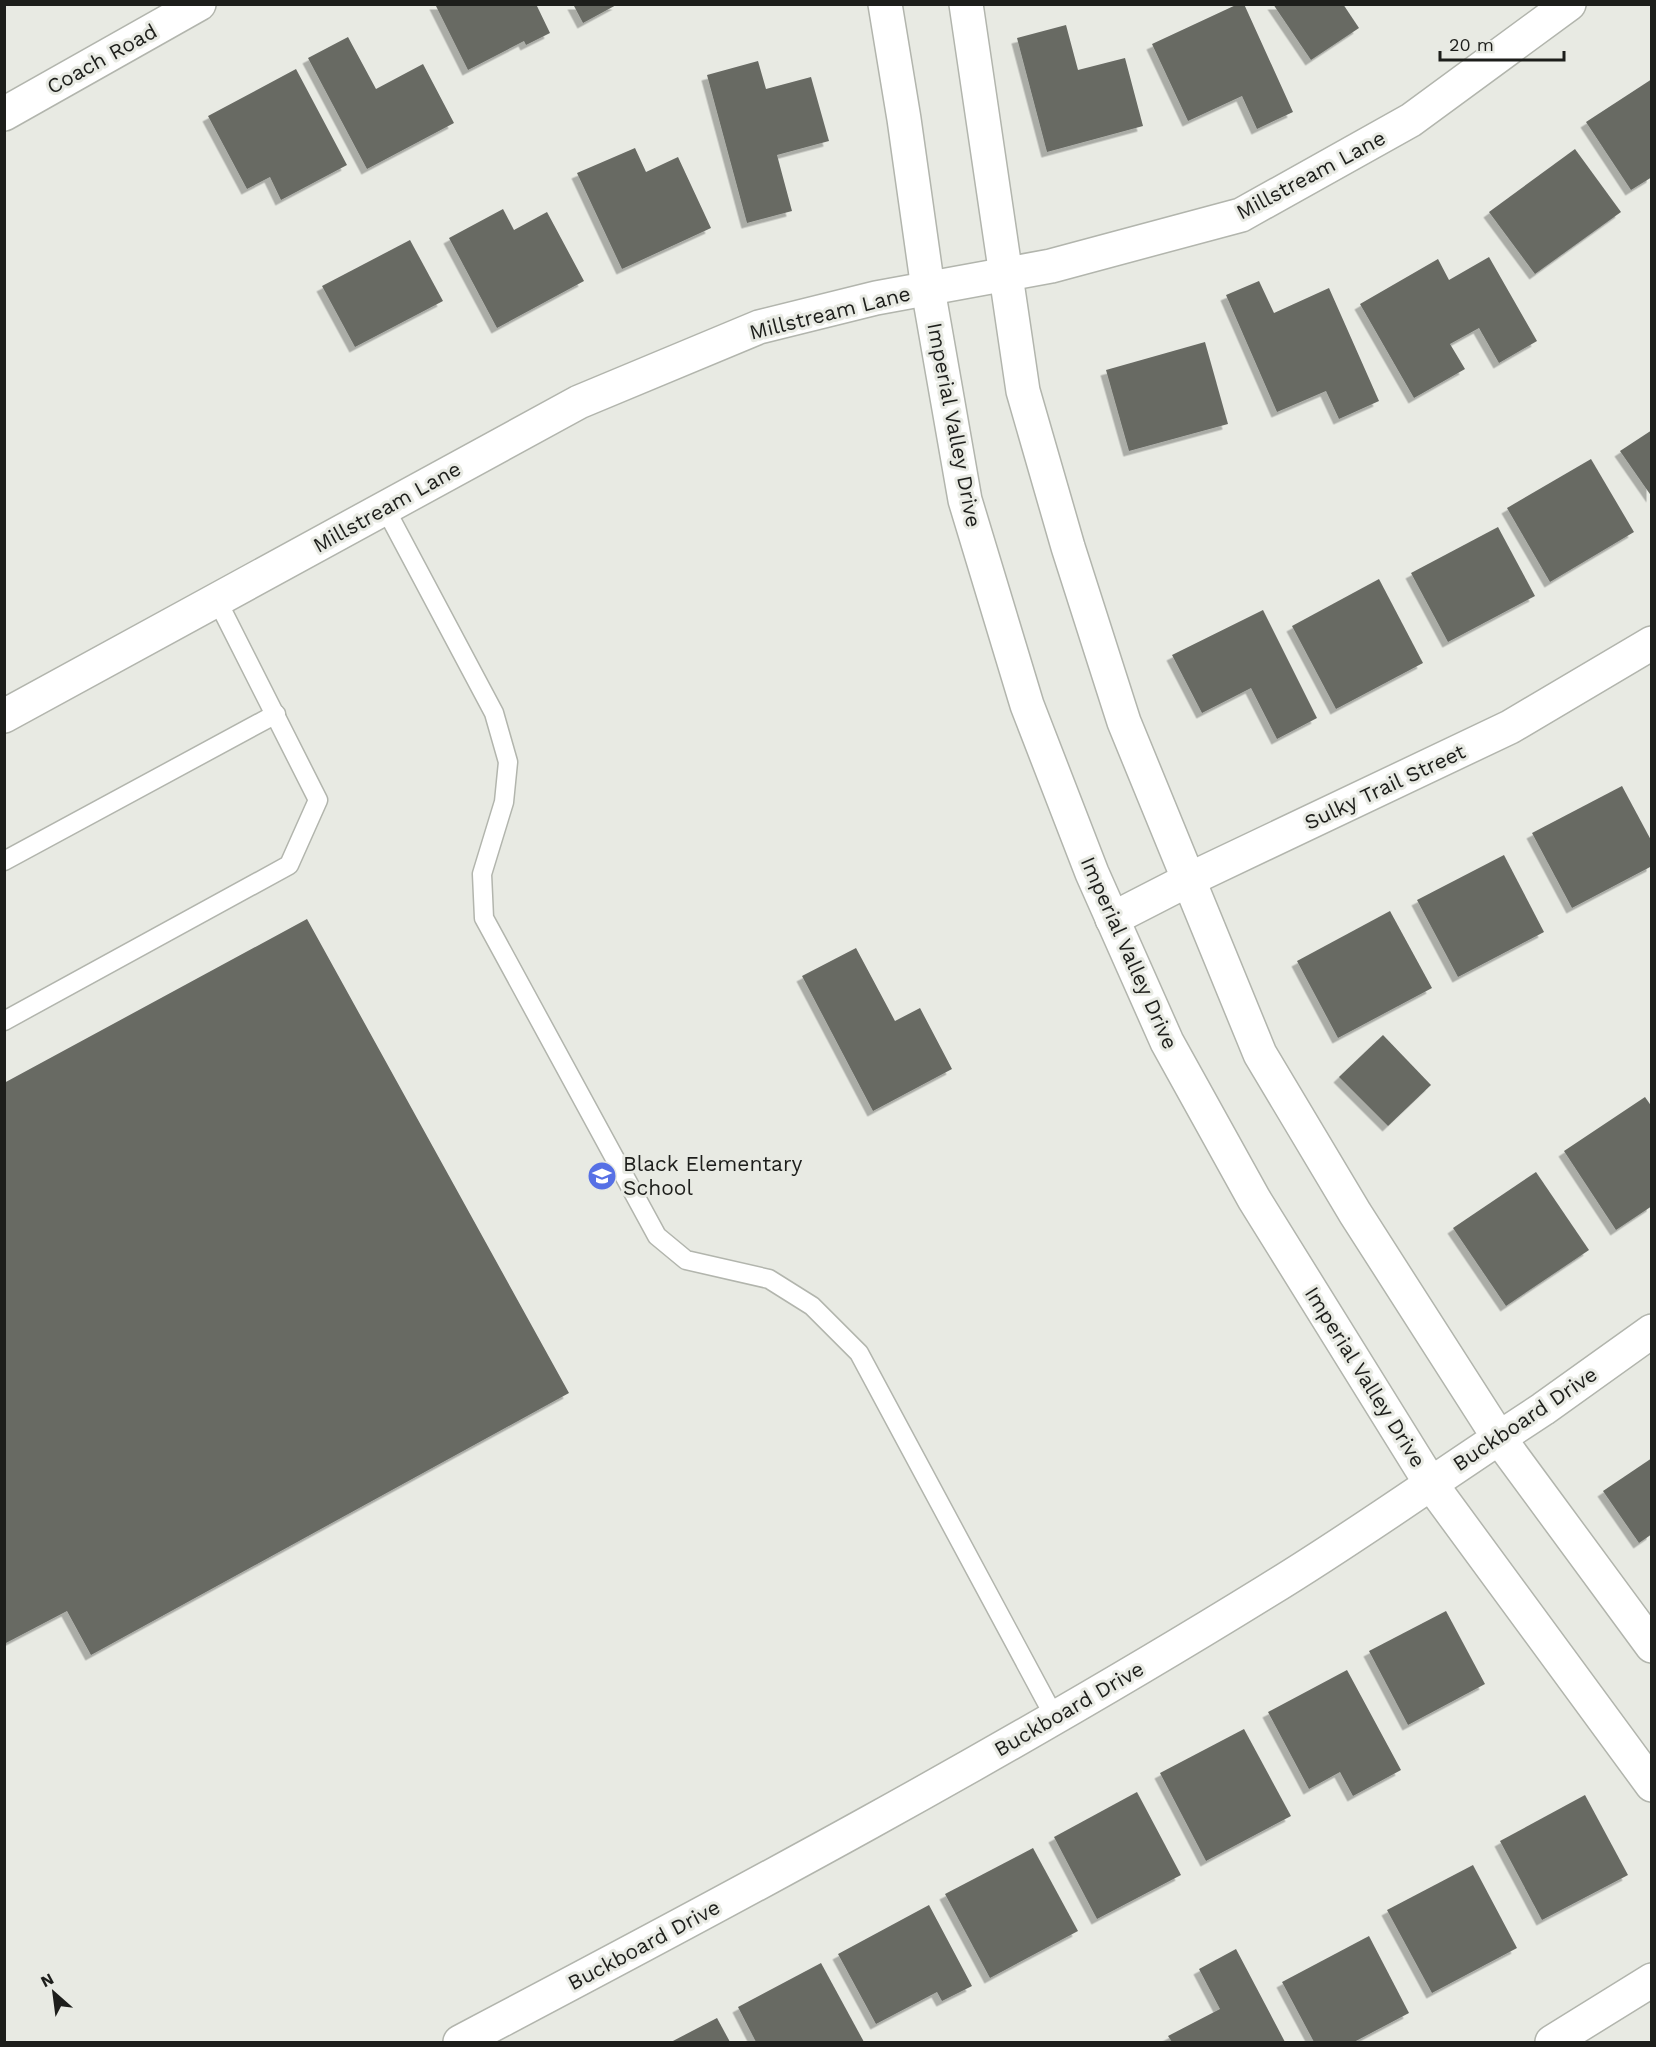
<svg xmlns="http://www.w3.org/2000/svg" width="1656" height="2047" viewBox="0 0 1656 2047" font-family="'Work Sans',sans-serif">
<defs>
<filter id="shadow"><feDropShadow dx="-5.5" dy="5.5" stdDeviation="0" flood-color="#0004"/></filter>
</defs>
<rect width="100%" height="100%" fill="#e8eae3"/>
<g fill="#686a64" filter="url(#shadow)">
<polygon points="435,4 536,4 550,33 526,45 524,41 468,70"/>
<polygon points="573,4 618,4 583,23"/>
<polygon points="1238,4 1244,4 1293,112 1257,129 1242,96 1188,121 1152,44"/>
<polygon points="1273,4 1343,4 1359,28 1311,60"/>
<polygon points="1066,25 1078,70 1125,58 1143,126 1047,152 1017,38"/>
<polygon points="348,37 376,89 423,64 454,123 367,169 308,58"/>
<polygon points="758,61 766,89 811,77 829,141 777,155 792,211 747,223 707,75"/>
<polygon points="296,69 347,165 281,200 270,177 247,189 208,116"/>
<polygon points="1652,79 1652,177 1631,190 1586,122"/>
<polygon points="635,148 646,172 678,157 711,228 622,269 577,173"/>
<polygon points="1575,149 1621,212 1535,274 1489,212"/>
<polygon points="503,209 514,230 547,212 584,281 497,328 449,238"/>
<polygon points="410,240 443,301 355,347 322,286"/>
<polygon points="1489,257 1537,341 1499,363 1479,328 1450,344 1465,369 1414,398 1360,304 1438,259 1449,280"/>
<polygon points="1259,281 1274,313 1329,288 1379,401 1339,419 1326,391 1277,412 1226,295"/>
<polygon points="1205,342 1228,424 1129,451 1106,370"/>
<polygon points="1652,430 1652,497 1620,451"/>
<polygon points="1591,459 1634,532 1550,582 1507,508"/>
<polygon points="1498,527 1535,596 1448,642 1411,573"/>
<polygon points="1379,579 1423,663 1336,709 1292,626"/>
<polygon points="1263,610 1317,718 1277,739 1251,688 1202,713 1172,655"/>
<polygon points="1622,786 1652,842 1652,866 1572,908 1532,833"/>
<polygon points="1504,855 1544,932 1458,977 1417,900"/>
<polygon points="1390,911 1432,988 1338,1038 1297,961"/>
<polygon points="307,919 569,1393 91,1655 67,1611 4,1644 4,1083"/>
<polygon points="856,948 895,1021 920,1008 952,1069 873,1111 802,976"/>
<polygon points="1383,1035 1431,1085 1388,1126 1339,1077"/>
<polygon points="1645,1097 1652,1107 1652,1206 1616,1230 1564,1151"/>
<polygon points="1536,1172 1589,1250 1506,1306 1453,1228"/>
<polygon points="1652,1458 1652,1534 1639,1543 1603,1491"/>
<polygon points="1446,1611 1485,1684 1408,1725 1369,1651"/>
<polygon points="1347,1670 1401,1770 1353,1796 1340,1772 1309,1789 1268,1712"/>
<polygon points="1244,1729 1291,1816 1206,1861 1160,1773"/>
<polygon points="1137,1792 1181,1875 1097,1919 1054,1837"/>
<polygon points="1585,1795 1628,1875 1542,1920 1500,1841"/>
<polygon points="1033,1848 1078,1931 990,1978 945,1894"/>
<polygon points="1473,1865 1517,1948 1432,1993 1387,1910"/>
<polygon points="929,1905 972,1986 942,2001 937,1992 876,2024 838,1954"/>
<polygon points="1369,1936 1409,2013 1354,2042 1314,2042 1282,1982"/>
<polygon points="1236,1949 1285,2042 1172,2042 1168,2036 1220,2009 1199,1969"/>
<polygon points="821,1963 864,2042 756,2042 738,2007"/>
<polygon points="717,2018 730,2042 671,2042"/>
</g>
<g fill="none" stroke-linecap="round" stroke-linejoin="round">
<g stroke="#b2b5ad" stroke-width="21">
<g id="lane">
<polyline points="385,508 494,713 508,762 504,802 482,874 484,918 657,1236 686,1260 769,1279 812,1306 859,1353 1055,1718"/>
<polyline points="4,861 276,714"/>
<polyline points="4,1021 289,865 318,800 217,600"/>
</g>
</g>
<g stroke="#b2b5ad" stroke-width="36">
<g id="street">
<polyline points="4,114 199,4"/>
<polyline points="4,716 579,402 759,327 876,298 1051,266 1241,215 1411,120 1569,4"/>
<polyline points="1112,919 1188,880 1510,727 1652,643"/>
<polyline points="1652,1331 1543,1409 1499,1438 1652,1646"/>
<polyline points="1431,1484 1652,1785"/>
<polyline points="1552,2042 1652,1980"/>
</g>
</g>
<g stroke="#b2b5ad" stroke-width="36">
<g id="secondary">
<polyline points="885,4 904,119 928,289 965,500 1027,705 1092,873 1167,1042 1254,1199 1431,1484"/>
<path d="M460 2042C732 1899 1005 1753 1267 1591 1346 1543 1422 1489 1499 1438L1355 1213 1260 1054 1124 722 1068 547 1023 391 966 4"/>
</g>
</g>
<use href="#lane" stroke="#fff" stroke-width="18"/>
<use href="#street" stroke="#fff" stroke-width="33"/>
<use href="#secondary" stroke="#fff" stroke-width="33"/>
</g>
<defs>
<g id="school-disc" transform="scale(1.5)"><circle r="9.5" fill="#5670e5" stroke="#e8eae3"/><path d="M0-5L7-2L0 1L-7-2ZM-4 1L0 2.5L4 1V4Q0 6-4 4Z" fill="#fff"/></g>
</defs>
<g fill-rule="evenodd">
<use href="#school-disc" x="602" y="1176"/>
</g>
<g text-anchor="middle" stroke-width="6" stroke-linejoin="round" paint-order="stroke">
<g font-size="21" fill="#1d1e1b" stroke="#e8eae3">
<text transform="translate(102 59) rotate(-29)" y="7">Coach Road</text>
<text transform="translate(1311 175) rotate(-28)" y="7">Millstream Lane</text>
<text transform="translate(830 313) rotate(-14)" y="7">Millstream Lane</text>
<text transform="translate(954 425) rotate(79)" y="7">Imperial Valley Drive</text>
<text transform="translate(387 507) rotate(-29)" y="7">Millstream Lane</text>
<text transform="translate(1385 787) rotate(-25)" y="7">Sulky Trail Street</text>
<text transform="translate(1129 953) rotate(66)" y="7">Imperial Valley Drive</text>
<text transform="translate(1365 1377) rotate(58)" y="7">Imperial Valley Drive</text>
<text transform="translate(1525 1419) rotate(-34)" y="7">Buckboard Drive</text>
<text transform="translate(1069 1709) rotate(-30)" y="7">Buckboard Drive</text>
<text transform="translate(644 1945) rotate(-28)" y="7">Buckboard Drive</text>
</g>
<g font-size="21" fill="#1d1e1b" stroke="#e8eae3" text-anchor="start">
<text x="623" y="1171">Black Elementary<tspan x="623" dy="24">School</tspan></text>
</g>
</g>
<rect width="1656" height="2047" fill="none" stroke="#1d1e1b" stroke-width="12"/>
<g transform="translate(54 1993) rotate(332)" stroke="#e8eae3" stroke-width="4.5" paint-order="stroke">
<path d="M0-4.5L10 22L0 15L-10 22Z" fill="#1d1e1b"/>
<text y="-9" font-size="16" font-weight="bold" text-anchor="middle" fill="#1d1e1b">N</text>
</g>
<path d="M1440 51v9h124v-9" fill="none" stroke="#1d1e1b" stroke-width="3"/>
<text x="1449" y="51" font-size="18" fill="#1d1e1b" stroke="#e8eae3" stroke-width="4.5" paint-order="stroke">20 m</text>
</svg>
